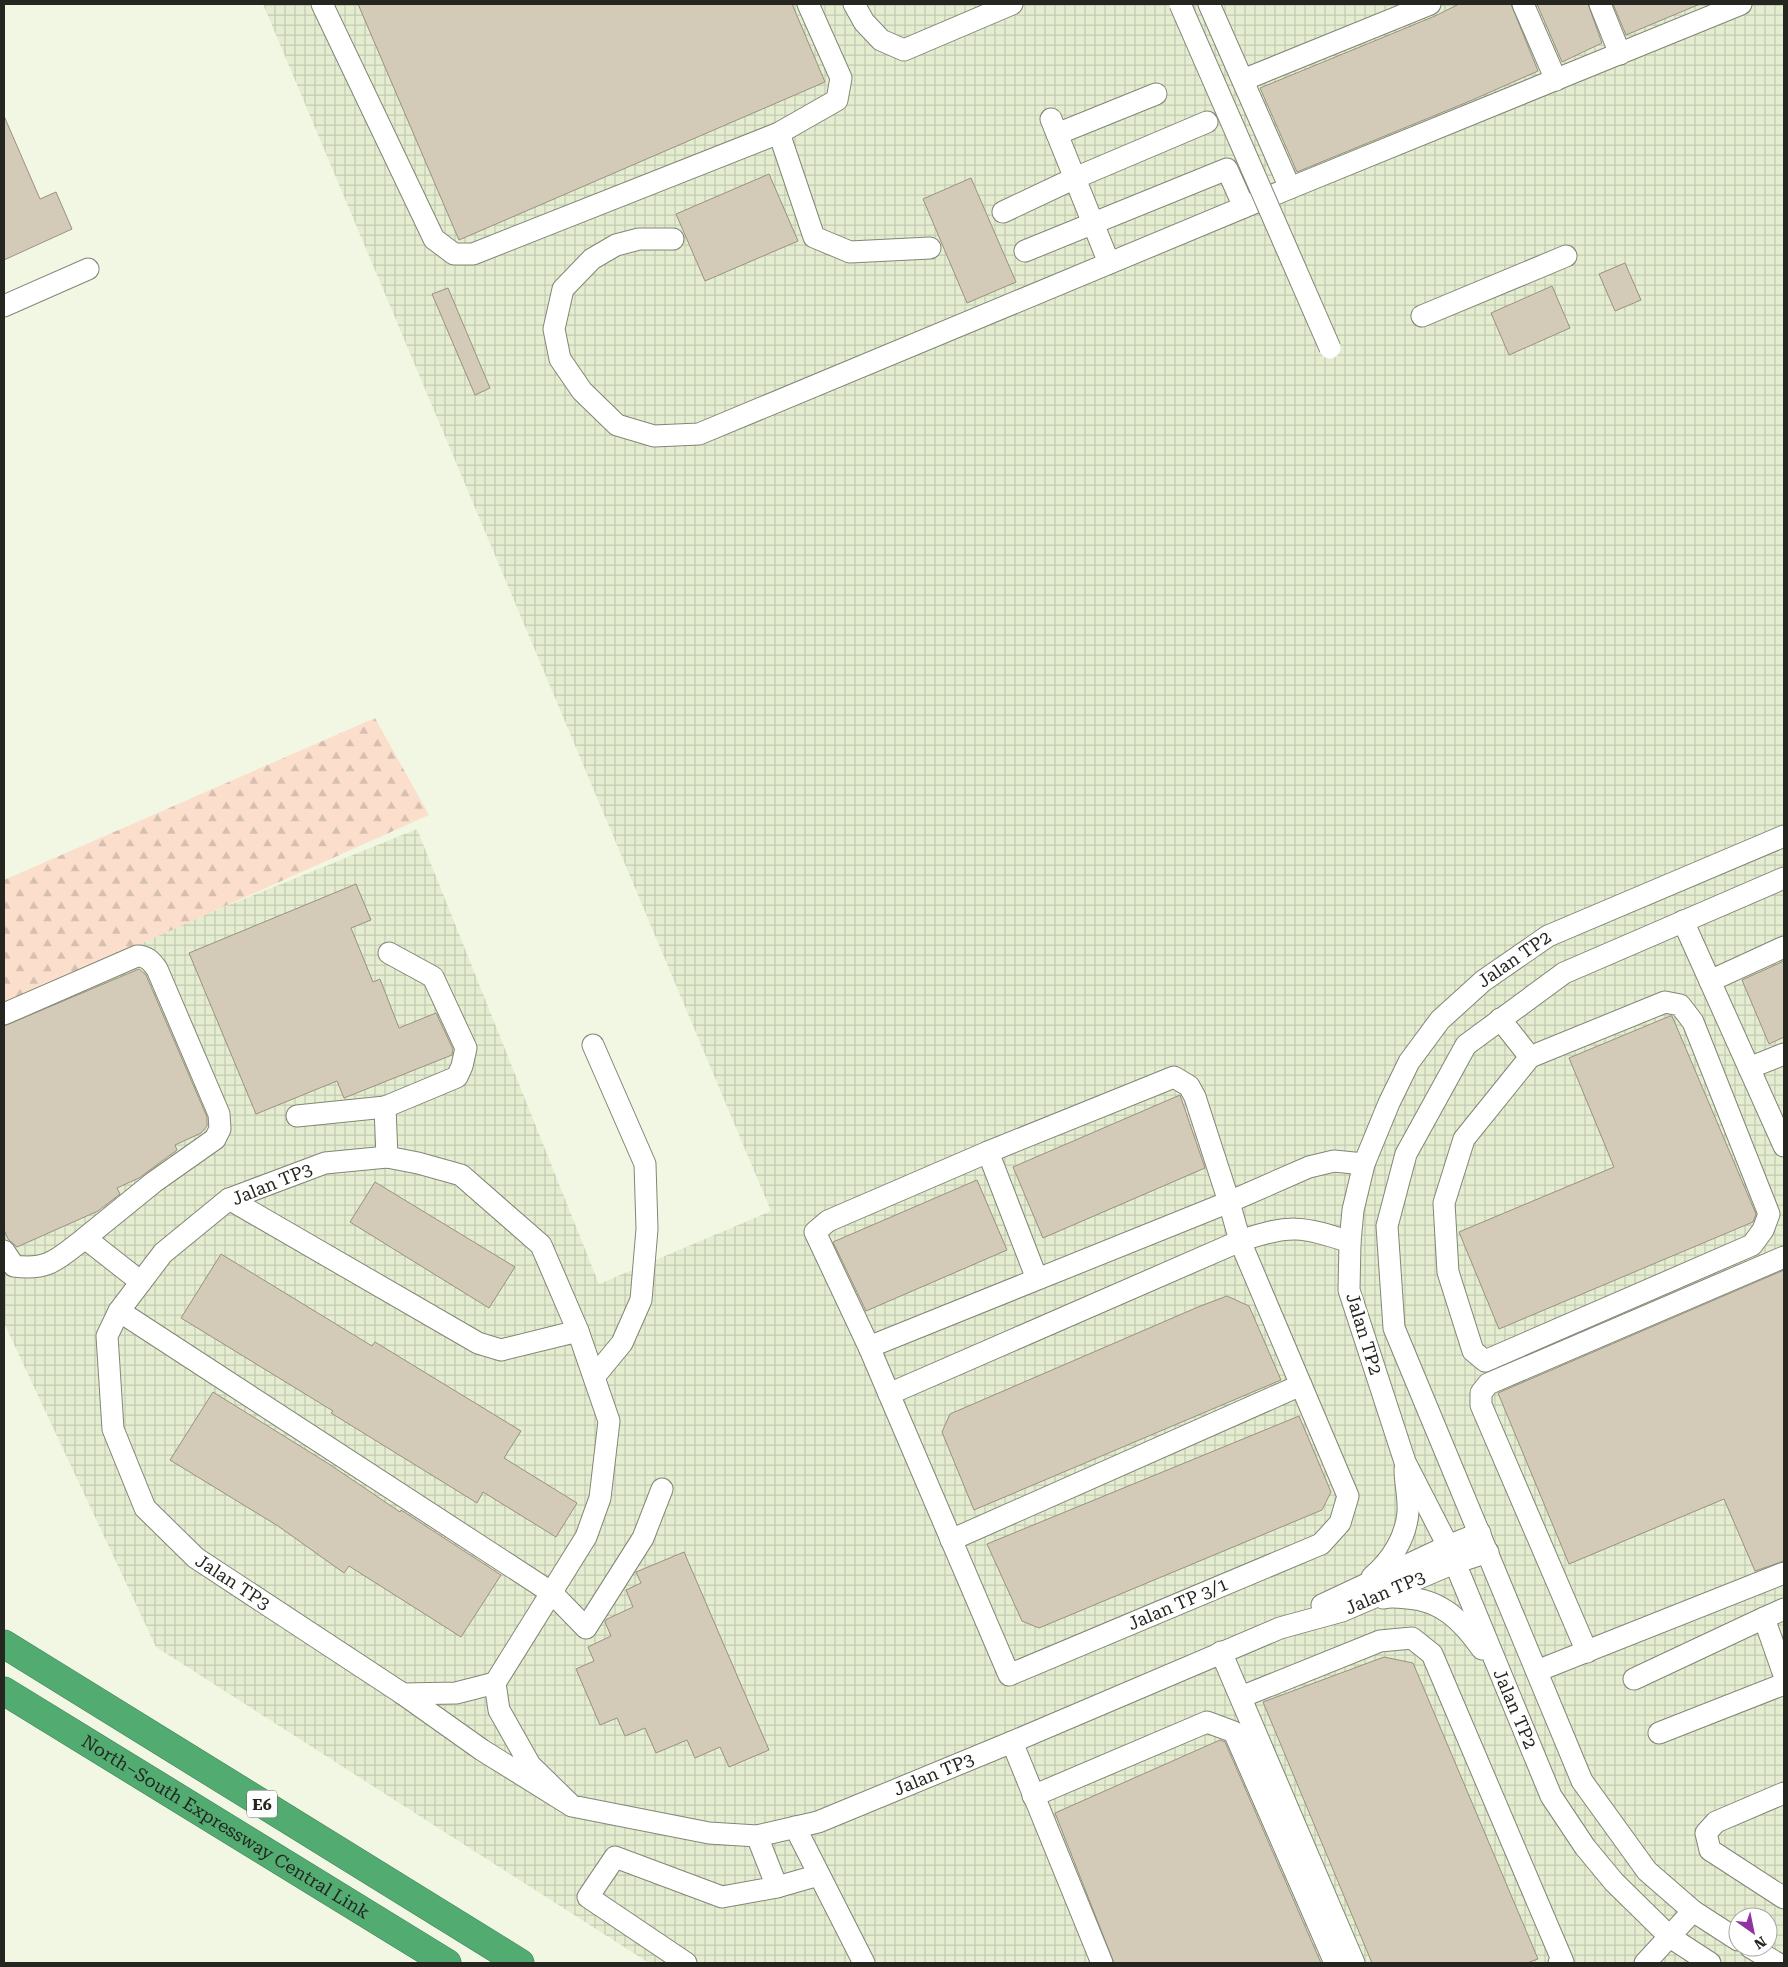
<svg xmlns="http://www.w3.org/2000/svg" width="1788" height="1967" viewBox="0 0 1788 1967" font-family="'Roboto Serif',serif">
<defs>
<pattern id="industrial-grid" width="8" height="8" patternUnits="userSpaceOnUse" patternTransform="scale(1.25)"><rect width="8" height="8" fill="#e5edd1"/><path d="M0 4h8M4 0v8" fill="none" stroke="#c4cbb3"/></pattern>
<pattern id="forest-firs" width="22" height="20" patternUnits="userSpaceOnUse" patternTransform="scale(1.25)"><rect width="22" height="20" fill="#fbdfcc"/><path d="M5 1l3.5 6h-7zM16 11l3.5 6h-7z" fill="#d7bfaf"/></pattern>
</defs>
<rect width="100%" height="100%" fill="#f1f7e3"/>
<path fill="url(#industrial-grid)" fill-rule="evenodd" d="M263 4H1784V1963H649L156 1647 4 1323V996L417 829 599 1284 771 1211ZM1738 1917H1768V1947H1738Z"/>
<polygon fill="url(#forest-firs)" points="375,718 429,815 4,1005 4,880"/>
<g fill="#d3cbb8" stroke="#9a9280">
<polygon points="358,4 792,4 825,82 459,240"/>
<polygon points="1459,4 1511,4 1538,71 1470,101 1297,172 1260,88 1435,16"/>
<polygon points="1537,4 1588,4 1602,43 1562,62"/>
<polygon points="1613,4 1700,4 1626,35"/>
<polygon points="4,116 40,199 56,192 72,229 4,260"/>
<polygon points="769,174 798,241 705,281 676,214"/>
<polygon points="971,178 1016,282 967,303 923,199"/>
<polygon points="1625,263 1641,300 1615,311 1599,274"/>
<polygon points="1552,286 1570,328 1509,355 1491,313"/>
<polygon points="448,288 490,388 475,395 432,294"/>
<polygon points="356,884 371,920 351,928 373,982 380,979 399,1028 436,1013 453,1049 452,1055 344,1098 337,1081 256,1114 189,953"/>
<polygon points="1784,961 1784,1037 1769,1044 1742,980"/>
<polygon points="139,969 146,975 207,1117 207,1126 201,1133 175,1145 177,1150 139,1178 117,1188 120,1194 98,1211 17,1247 8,1239 4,1230 4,1026"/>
<polygon points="1670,1016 1672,1016 1756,1214 1753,1222 1499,1329 1459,1232 1614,1167 1569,1058"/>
<polygon points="1180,1095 1205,1168 1043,1238 1013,1167"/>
<polygon points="977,1180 1007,1250 866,1311 833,1242"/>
<polygon points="375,1182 515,1267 489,1308 350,1222"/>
<polygon points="221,1254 372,1346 375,1342 521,1431 504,1458 577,1503 556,1537 483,1492 477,1503 331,1413 333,1411 181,1318"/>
<polygon points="1784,1270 1784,1561 1755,1571 1724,1499 1569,1564 1498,1393"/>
<polygon points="1227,1296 1249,1306 1281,1380 974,1510 942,1432 950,1414 1198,1307"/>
<polygon points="213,1392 329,1464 400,1512 401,1510 501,1575 461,1637 349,1566 344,1573 278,1526 170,1460"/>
<polygon points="1299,1416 1331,1492 1322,1510 1039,1628 1022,1621 987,1544"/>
<polygon points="684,1552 769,1750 729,1767 720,1747 695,1758 687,1740 656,1753 645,1728 625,1736 617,1718 600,1725 576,1669 594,1661 588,1647 611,1636 605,1622 607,1619 633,1607 626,1590 641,1583 636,1572"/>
<polygon points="1384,1657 1413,1663 1538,1959 1527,1963 1372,1963 1263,1702"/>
<polygon points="1220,1740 1225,1742 1321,1963 1114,1963 1055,1813"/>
</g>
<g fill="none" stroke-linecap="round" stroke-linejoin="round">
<g stroke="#818775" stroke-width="23">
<g id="minor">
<polyline points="322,4 434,239 454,254 473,254 779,133 837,100 841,78 808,4"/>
<polyline points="854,4 864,22 881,40 904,50 1012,4"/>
<polyline points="1209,4 1290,188"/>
<polyline points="1523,4 1556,80"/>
<polyline points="1600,4 1620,54"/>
<polyline points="1243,80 1430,4"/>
<polyline points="1051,119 1109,263"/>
<polyline points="779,133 814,237 850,252 930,248"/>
<polyline points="1057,134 1156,94"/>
<polyline points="1003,212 1075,178 1207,122"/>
<polyline points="673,239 639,239 616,245 592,259 563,289 554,329 560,359 582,391 617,425 654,436 699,434 1290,188 1741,4"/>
<polyline points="1025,251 1227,169 1244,207"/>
<polyline points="4,306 88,269"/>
<polyline points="1422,316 1566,256"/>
<polyline points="1683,921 1784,1146"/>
<polyline points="1710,981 1784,947"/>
<polygon points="1665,1002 1680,1005 1693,1022 1769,1214 1763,1230 1752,1245 1485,1361 1473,1351 1448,1272 1444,1203 1464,1139 1530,1057"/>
<path d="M4 1014 137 956C147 956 151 961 157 969L219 1114 220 1129 215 1139 154 1182 85 1238 141 1282"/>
<polyline points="1500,1019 1530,1057"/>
<polyline points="593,1045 645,1164 647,1229 641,1300 622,1343 594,1377"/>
<polyline points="1749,1068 1784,1054"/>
<polyline points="297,1116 385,1107"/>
<polyline points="988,1152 1037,1279"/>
<polyline points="387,1157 385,1107 457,1077 462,1066 466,1048 433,977 389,953"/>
<polyline points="229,1199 478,1343 501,1350 578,1331"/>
<path d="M1350 1242C1301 1226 1290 1224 1240 1241L889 1394 869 1347 1229 1202 1309 1167 1334 1161 1364 1164"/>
<path d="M4 1251 14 1266C49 1271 59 1258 85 1238"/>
<polyline points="119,1311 552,1593 586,1628 643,1538 662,1489"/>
<polyline points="869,1347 815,1232 828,1221 988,1152 1174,1077 1189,1086 1195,1097 1229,1202 1240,1241 1348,1496 1340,1523 1321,1544 1009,1675 889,1394"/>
<polyline points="951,1540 1301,1385"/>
<path d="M1372 1577C1391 1561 1406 1538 1408 1512 1409 1498 1405 1483 1405 1469"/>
<path d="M1383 1598C1391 1596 1398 1597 1407 1598 1442 1600 1463 1622 1482 1649"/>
<polyline points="1322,1605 1448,1546 1480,1533"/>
<polyline points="1764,1618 1784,1609"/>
<polyline points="1221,1652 1354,1963"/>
<polyline points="1587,1652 1481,1405 1481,1393 1488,1384 1784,1257"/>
<polyline points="1537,1671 1784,1573"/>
<polyline points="1634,1679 1764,1618 1784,1675"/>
<polyline points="403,1694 456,1693 495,1683"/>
<polyline points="1241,1697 1380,1641 1412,1638 1432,1654 1563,1962 1559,1963"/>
<polyline points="1659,1733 1784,1684"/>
<polyline points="1012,1742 1102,1963"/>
<polyline points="1784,1793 1716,1822 1706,1833 1710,1850 1784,1898"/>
<polyline points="1033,1796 1207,1722 1234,1732 1335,1963"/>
<path id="s1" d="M572 1806 530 1765 499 1710 495 1683 586 1537 600 1498 609 1421 578 1331 541 1245 461 1175 418 1163 387 1157 325 1163 229 1199 163 1253 119 1311 107 1336 113 1429 145 1508 196 1558 403 1694 482 1750 572 1806 709 1833 757 1836 818 1822 1012 1742 1280 1628 1342 1611 1454 1563 1488 1552"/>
<polyline points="795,1827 864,1963"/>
<polyline points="777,1887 819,1875"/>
<polyline points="1738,1940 1693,1911 1647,1871 1582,1781 1394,1328 1387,1226 1406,1154 1466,1045 1564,973 1784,878"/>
<polyline points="1750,1947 1777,1963"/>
<polyline points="686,1963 588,1897 615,1857 722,1897 777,1887 757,1836"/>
<polyline points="1645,1963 1693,1911"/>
<path id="s2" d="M1710 1963 1670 1937 1614 1882 1585 1847 1551 1796 1448 1546 1405 1462 1349 1290 1350 1242 1353 1210 1364 1164 1389 1103 1409 1062 1440 1020 1483 981 1548 936 1784 836"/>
</g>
</g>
<g stroke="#427c54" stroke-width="29">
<g id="highway">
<polyline points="4,1644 520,1963"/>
<path id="s3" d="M4 1691 447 1963"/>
</g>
</g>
<use href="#minor" stroke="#fff" stroke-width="21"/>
<use href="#highway" stroke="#52ab71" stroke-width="28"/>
<g stroke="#818775" stroke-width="23" stroke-linecap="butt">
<polyline id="minor-bridge" points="1180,4 1330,348"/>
</g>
<use href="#minor-bridge" stroke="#fff" stroke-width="21"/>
</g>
<g text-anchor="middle" stroke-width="5" stroke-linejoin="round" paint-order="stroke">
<rect fill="#fff" stroke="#666762" stroke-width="1" x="247" y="1790.5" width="30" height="27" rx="4"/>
<g font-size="16" font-weight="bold" fill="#24261f">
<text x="262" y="1810">E6</text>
</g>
<g font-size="18" fill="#24261f" stroke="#fff">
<text dy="6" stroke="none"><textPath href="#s2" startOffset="1166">Jalan TP2</textPath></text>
<text transform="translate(272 1184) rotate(-22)" y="6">Jalan TP3</text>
<text transform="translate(1364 1334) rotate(73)" y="6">Jalan TP2</text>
<text dy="6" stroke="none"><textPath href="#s1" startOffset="1456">Jalan TP3</textPath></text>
<text dy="6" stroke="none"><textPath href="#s1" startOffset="2725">Jalan TP3</textPath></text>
<text transform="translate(1178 1604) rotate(-23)" y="6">Jalan TP 3/1</text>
<text transform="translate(1515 1709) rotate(67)" y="6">Jalan TP2</text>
<text dy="6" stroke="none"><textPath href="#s1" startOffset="2238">Jalan TP3</textPath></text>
<text dy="6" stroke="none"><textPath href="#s3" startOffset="260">North–South Expressway Central Link</textPath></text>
</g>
</g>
<rect width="1788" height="1967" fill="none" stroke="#24261f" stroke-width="10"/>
<g transform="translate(1753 1932) rotate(147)"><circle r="24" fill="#ffffff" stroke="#a7a8a5"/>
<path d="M0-4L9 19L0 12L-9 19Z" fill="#8f35a1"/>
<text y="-8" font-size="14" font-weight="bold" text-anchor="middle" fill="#24261f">N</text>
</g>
</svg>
